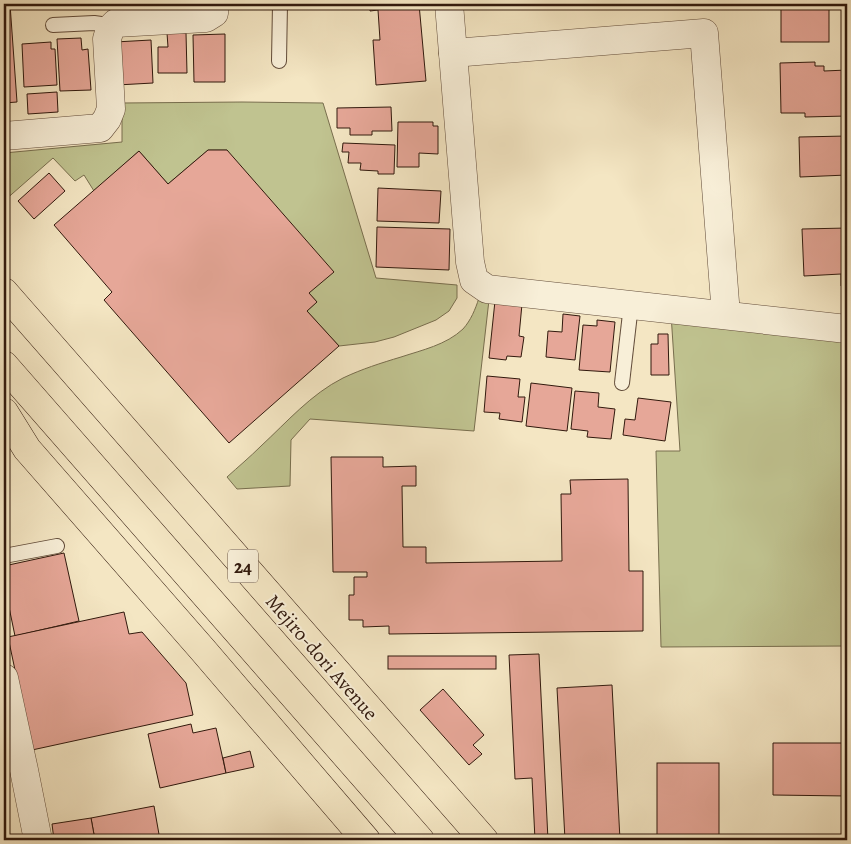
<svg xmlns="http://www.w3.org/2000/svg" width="851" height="844" viewBox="0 0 851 844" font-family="Alegreya,serif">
<rect width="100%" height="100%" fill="#f4e6c3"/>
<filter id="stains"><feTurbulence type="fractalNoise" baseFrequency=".004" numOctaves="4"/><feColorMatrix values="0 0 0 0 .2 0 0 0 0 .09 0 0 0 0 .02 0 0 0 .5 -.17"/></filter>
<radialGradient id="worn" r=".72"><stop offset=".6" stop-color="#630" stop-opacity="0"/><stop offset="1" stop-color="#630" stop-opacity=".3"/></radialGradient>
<g fill="#c0c390" stroke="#786e4e">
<polygon points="242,102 323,103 376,278 457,285 457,298 449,311 436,320 394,337 375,342 339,346 307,311 317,302 309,293 227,150 208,150 168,184 139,151 94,191 84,175 75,181 53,158 4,201 4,153 122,142 122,103"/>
<path d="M479 298 489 300 474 431 310 419 291 440 290 486 237 489 227 477C238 467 250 457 261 446 287 422 311 394 343 378 362 369 381 363 401 357 422 350 446 345 463 329 471 320 475 310 479 298Z"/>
<polygon points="671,314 847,334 847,646 661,647 656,451 680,451"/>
</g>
<g fill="#e6a798" stroke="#31190d">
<polygon points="4,4 10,4 17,102 4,103"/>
<polygon points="370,4 419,4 426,81 376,85 373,40 380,40 378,10 370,11"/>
<rect x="781" y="4" width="48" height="38"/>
<polygon points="167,33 186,33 187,73 158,73 158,47 168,47"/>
<polygon points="225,34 225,82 194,82 193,35"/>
<polygon points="81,38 82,50 88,49 91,90 60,91 57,39"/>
<polygon points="151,40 153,83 117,85 115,42"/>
<polygon points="51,42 51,49 55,49 57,85 24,87 22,44"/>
<polygon points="815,62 815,66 824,66 824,71 847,70 847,116 805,117 805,113 781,113 780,63"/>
<polygon points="57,92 58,112 28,114 27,94"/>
<polygon points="391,107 392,131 372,131 372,135 350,135 350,128 337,128 337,108"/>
<polygon points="398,122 433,122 433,126 438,126 438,154 419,153 419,167 397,167"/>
<polygon points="847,136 847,175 800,177 799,137"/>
<polygon points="343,143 395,145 394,174 378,174 378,171 360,170 361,163 348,163 349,152 342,152"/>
<polygon points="208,150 227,150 334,272 309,293 317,302 307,311 339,346 229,443 104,300 112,292 54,225 139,151 168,184"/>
<polygon points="49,173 65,191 34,219 18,201"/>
<polygon points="378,188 441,191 439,223 377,221"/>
<polygon points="377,227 450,229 449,270 376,267"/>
<polygon points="847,228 847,286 841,286 841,274 804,276 802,229"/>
<polygon points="495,301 522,304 519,336 524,337 521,357 507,356 506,360 489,358"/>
<polygon points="563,314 580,316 575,360 546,357 548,331 562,332"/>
<polygon points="597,320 615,322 610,372 579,370 583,325 597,326"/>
<polygon points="658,334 668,334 669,375 651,375 651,344 658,344"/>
<polygon points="487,376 520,379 518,397 525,397 522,422 499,419 500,413 484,412"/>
<polygon points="531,383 572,388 567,431 526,426"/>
<polygon points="575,391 599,393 598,407 615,409 611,439 587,437 588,431 571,429"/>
<polygon points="638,398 671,402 665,441 623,435 625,419 635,420"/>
<polygon points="331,457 383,457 383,467 416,466 416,486 402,486 403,547 426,547 426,563 562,561 561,494 571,494 570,480 628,479 629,571 643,571 643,631 389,634 389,626 363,627 363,620 349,620 349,595 354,595 354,577 367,577 367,572 333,572"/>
<polygon points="64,553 79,621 15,636 4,583 4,566"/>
<polygon points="124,612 129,634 142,632 186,683 193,715 32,750 8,637"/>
<polygon points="539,654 548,840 535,840 532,778 515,779 509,655"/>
<rect x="388" y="656" width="108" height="13"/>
<polygon points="612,685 620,840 565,840 557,688"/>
<polygon points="443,689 484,735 473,745 482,754 469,765 420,710"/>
<polygon points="191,724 193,733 216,728 226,773 160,788 148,734"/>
<polygon points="773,743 847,743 847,796 773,795"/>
<polygon points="250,751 254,767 226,773 223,758"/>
<rect x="657" y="763" width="62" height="77"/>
<polygon points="154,806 160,840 95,840 91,818"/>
<polygon points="91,818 95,840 54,840 52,824"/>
</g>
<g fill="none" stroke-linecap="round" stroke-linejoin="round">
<g stroke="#624c3a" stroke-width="16">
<g id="lane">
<polyline points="53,25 94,23 101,24 110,29"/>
<polyline points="279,61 280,4"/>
<polyline points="622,383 631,305"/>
<polyline points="4,556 57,546"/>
</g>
</g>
<g stroke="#624c3a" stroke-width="29">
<g id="street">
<polyline points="449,4 470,262 474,280 487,289 847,329"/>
<polyline points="453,53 704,33 726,315"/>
<polyline points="4,136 100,128 107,119 111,109 107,39 110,29 116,23 206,18 214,13 215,4"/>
<polyline points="4,678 24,770 38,840"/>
</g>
</g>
<g stroke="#31190d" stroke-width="29">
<g id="primary">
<polyline points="4,292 484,840"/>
<polyline points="4,365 420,840"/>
<polyline points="4,412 27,449 202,649 366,840"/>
</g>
</g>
<use href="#lane" stroke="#f8efd8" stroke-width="14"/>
<use href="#street" stroke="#f8efd8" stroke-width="28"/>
<use href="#primary" stroke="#f4e6c3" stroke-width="28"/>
</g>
<g text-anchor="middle" stroke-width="4" stroke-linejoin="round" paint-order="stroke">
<rect fill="#f8efd8" stroke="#6d594a" stroke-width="1" x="228" y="549.5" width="30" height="33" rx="4"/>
<g font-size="19" font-weight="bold" fill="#31190d">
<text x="243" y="573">24</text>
</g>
<g font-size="20" fill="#31190d" stroke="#f8efd8">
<text transform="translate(322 657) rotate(49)" y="7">Mejiro-dori Avenue</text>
</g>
</g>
<rect width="851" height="844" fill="none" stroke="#f4e6c3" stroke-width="20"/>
<rect x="5" y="5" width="841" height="834" fill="none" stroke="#31190d" stroke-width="2.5"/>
<rect x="10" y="10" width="831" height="824" fill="none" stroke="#31190d"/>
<rect width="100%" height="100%" filter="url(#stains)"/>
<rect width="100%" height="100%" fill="url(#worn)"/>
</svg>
